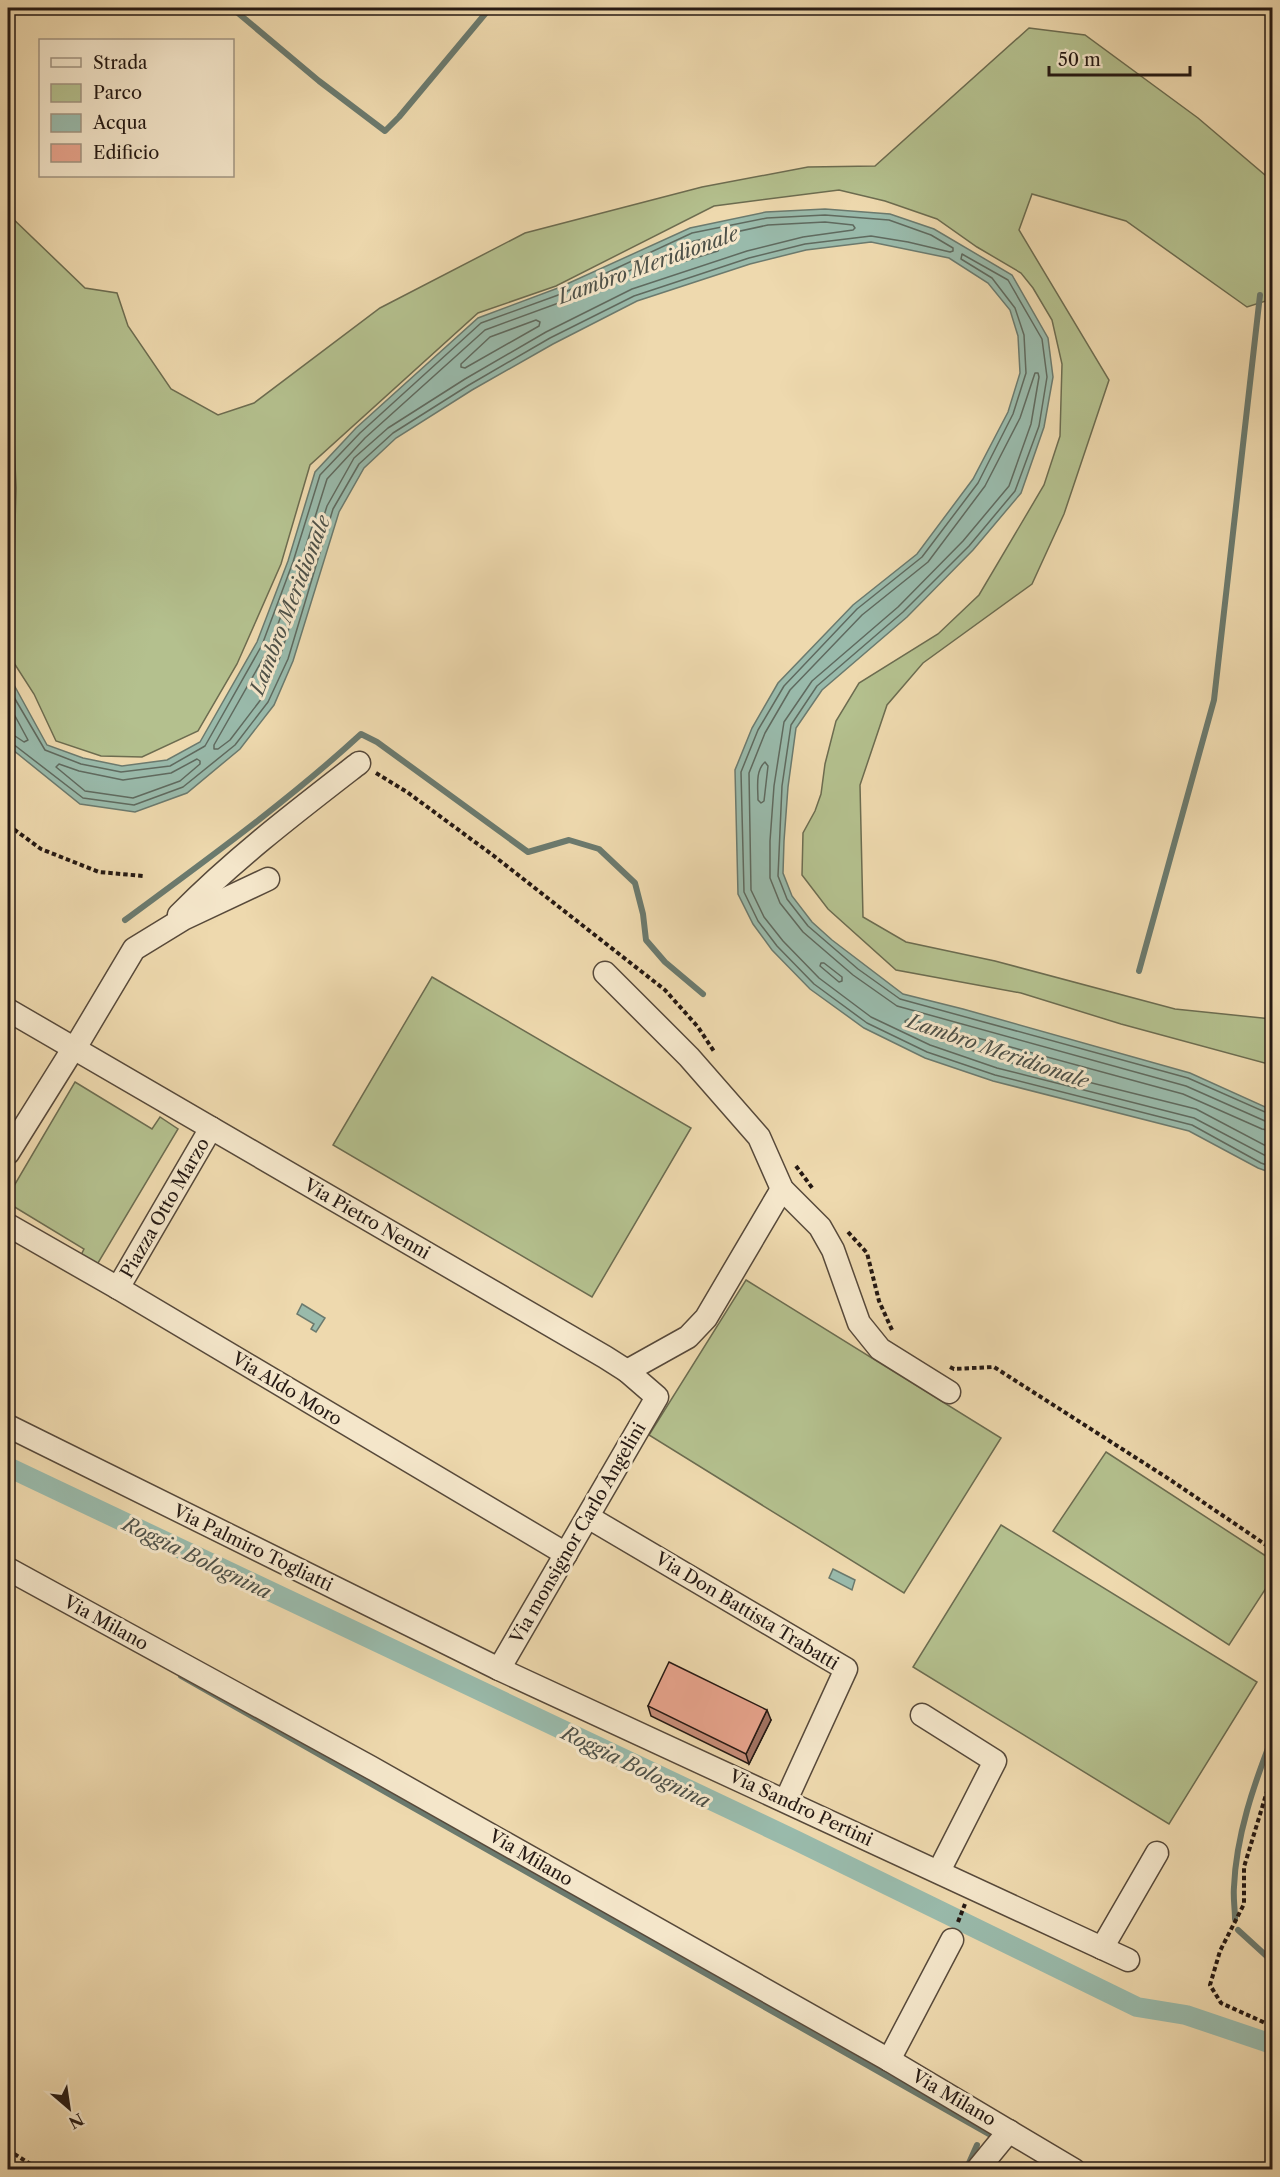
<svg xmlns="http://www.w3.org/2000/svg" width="1280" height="2177" viewBox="0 0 1280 2177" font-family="'Libre Caslon Text',serif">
<rect width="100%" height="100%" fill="#eed9ae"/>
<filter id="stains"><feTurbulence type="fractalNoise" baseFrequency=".00333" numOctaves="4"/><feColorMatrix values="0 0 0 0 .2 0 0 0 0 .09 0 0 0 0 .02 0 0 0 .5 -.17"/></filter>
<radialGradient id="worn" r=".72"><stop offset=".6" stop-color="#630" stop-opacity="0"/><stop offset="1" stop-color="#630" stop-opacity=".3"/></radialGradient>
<g fill="#b4c08e" stroke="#6c6c50" stroke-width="1.5">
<polygon points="1029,28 1085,35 1198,118 1272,181 1272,299 1247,307 1126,221 1032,194 1019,230 1109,380 1064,514 1032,584 923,663 887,705 860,785 863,917 906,942 995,961 1175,1009 1272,1019 1272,1065 1121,1024 1021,993 896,970 828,909 802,875 803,833 815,811 821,794 825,764 836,721 859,683 938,634 979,595 1044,485 1060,436 1062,364 1052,320 1033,288 1021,273 977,247 937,219 885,201 839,190 714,206 556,286 478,313 310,465 281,564 237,664 198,731 142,757 101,756 56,741 34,694 14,663 13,595 16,488 11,365 8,353 8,214 85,288 117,293 128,326 171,389 218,415 254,403 380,308 525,233 702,187 808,167 875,166"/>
<polygon points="432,977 691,1128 592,1297 333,1145"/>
<polygon points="75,1082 152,1129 160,1117 178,1129 95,1268 79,1259 84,1249 8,1203 8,1196"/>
<polygon points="746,1280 1001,1438 904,1593 649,1435"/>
<polygon points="1106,1452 1272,1560 1272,1579 1229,1645 1053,1531"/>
<polygon points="1001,1525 1257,1682 1169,1824 913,1667"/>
</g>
<g fill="#99baab" stroke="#6b7a6e" stroke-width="1.5">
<polygon points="825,209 890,214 934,229 1012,275 1048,338 1053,377 1044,427 1021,493 973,550 907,617 822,690 796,728 788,787 784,841 783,873 792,896 812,922 832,940 903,994 963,1009 1190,1073 1272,1110 1272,1173 1258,1168 1189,1131 993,1081 925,1058 864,1028 810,989 772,950 753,924 738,894 735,770 752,728 778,683 853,605 917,554 973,479 1008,412 1020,373 1018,336 1010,310 988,283 949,258 871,242 806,250 750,264 637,301 553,344 472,390 396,438 364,468 339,512 293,661 274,705 240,749 187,793 135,812 80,804 8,746 8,674 47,745 83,758 122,766 167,760 200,742 257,642 288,561 315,472 356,428 478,318 558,288 690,228 766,212"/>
<polygon points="302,1304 325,1318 316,1332 311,1329 314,1324 297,1314"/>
<polygon points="833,1569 855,1580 852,1590 829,1578"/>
</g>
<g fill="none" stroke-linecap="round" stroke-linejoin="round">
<g stroke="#5f6a5f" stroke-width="1.5">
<polygon points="825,222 853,225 855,228 853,230 803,237 747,251 632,289 546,332 465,379 388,428 354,458 327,506 280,657 262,698 230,740 218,749 214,749 214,745 269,648 300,565 327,479 365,438 485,330 564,301 694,241 768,225"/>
<polygon points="717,245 720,247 718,251 682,262 679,261 680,257 697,249"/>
<polygon points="536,320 540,322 539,326 465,368 461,367 461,364 490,337"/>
<polyline points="8,687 45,750 81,764 121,772 170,766 205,746 262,645 293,562 320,475 360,433 481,323 561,294 692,233 767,218 825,215 889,220 931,235 953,248 953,251 950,252 908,242 871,236 805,244 749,258 634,296 550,338 469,385 393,433 359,464 333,509 288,659 268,702 235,745 183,787 134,805 83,798 13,744 8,742"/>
<polyline points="8,703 28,740 24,742 15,736 8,735"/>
<polygon points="197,759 200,761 200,764 180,781 133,798 85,791 56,767 59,764 79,771 123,780 171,773"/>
<path d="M765 762 768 766 764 801 761 803 758 800C758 788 755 771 765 762Z"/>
<polygon points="821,963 824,963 842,977 842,981 839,982 820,966"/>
<polyline points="1272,1115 1188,1078 900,999 858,969 808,926 787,899 778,876 782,786 791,725 817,686 903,612 969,546 1015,491 1039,426 1047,377 1042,339 1008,280 962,254 961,259 992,278 1015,308 1024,335 1026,373 1013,414 978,483 922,557 857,609 784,686 758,730 741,772 744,892 758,921 777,946 814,984 867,1023 927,1052 995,1075 1192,1125 1261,1163 1272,1167"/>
<polyline points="1272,1122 1265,1121 1186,1086 897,1006 853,975 803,932 780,903 770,878 770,841 774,786 784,722 812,681 898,607 963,541 1009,486 1031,424 1039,377 1038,373 1035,373 1020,418 985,486 928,562 862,615 790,690 765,733 749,773 751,890 764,917 783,941 819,978 871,1017 930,1045 997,1068 1194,1118 1272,1159"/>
<polyline points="1272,1131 1262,1129 1183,1094 908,1019 905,1021 906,1024 933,1037 1000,1060 1196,1109 1272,1149"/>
</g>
<g stroke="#6b7a6e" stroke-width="6">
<polyline points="232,8 319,81 385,131 399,117 490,8"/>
<path d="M125 920C206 860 287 802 361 734L377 742 528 852 569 840 599 849 635 883 643 914 646 940 665 962 703 994"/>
<polyline points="1139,971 1214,700 1260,295"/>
<polyline points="181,1676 994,2137"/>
<path d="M1235 1919C1235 1909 1233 1897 1234 1887 1236 1836 1254 1784 1272 1738"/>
<polyline points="1238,1930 1272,1961"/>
<polyline points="963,2170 969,2163 977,2145"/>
</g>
<polyline stroke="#99baab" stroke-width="20" points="8,1467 795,1840 1137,2007 1186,2015 1272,2044"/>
<g stroke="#57493a" stroke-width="25">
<g id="minor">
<path d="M179 915C234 859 297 811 359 763"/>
<polyline points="605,973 689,1057 759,1137 782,1189 820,1227 833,1250 859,1323 880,1349 949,1392"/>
<polyline points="8,1010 605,1357 627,1371 657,1397 499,1669"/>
<polyline points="75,1048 134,949 183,919 268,879"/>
<polyline points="8,1153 73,1049"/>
<polyline points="8,1225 118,1288 566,1554"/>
<polyline points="118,1288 211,1128"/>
<polyline points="627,1371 688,1337 706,1318 782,1189"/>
<polyline points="8,1426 499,1669 1128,1960"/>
<polyline points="588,1517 846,1669 786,1800"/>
<polyline points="8,1569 370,1767 889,2060 1074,2170"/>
<polyline points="922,1715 995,1761 939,1871"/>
<polyline points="1102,1948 1157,1853"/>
<polyline points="889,2060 952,1940"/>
<polyline points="977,2170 1009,2131"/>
</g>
</g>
<g stroke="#251913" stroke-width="4" stroke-dasharray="4.5 3" stroke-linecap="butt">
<polyline points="376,773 407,792 494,856 665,990 698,1027 715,1053"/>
<polyline points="8,825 41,849 99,872 143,876"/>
<polyline points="796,1166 813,1189"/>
<polyline points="848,1232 867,1253 879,1301 892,1330"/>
<polyline points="950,1367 954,1369 994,1367 1169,1479 1272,1549"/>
<polyline points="1272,1775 1244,1867 1244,1904 1220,1951 1210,1985 1221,2003 1272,2026"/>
<polyline points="958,1922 965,1904"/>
<polyline points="8,2150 40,2170"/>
</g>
<use href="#minor" stroke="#f4e6ca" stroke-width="22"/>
</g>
<polygon fill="#c88d79" stroke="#251913" stroke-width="1.5" points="648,1706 771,1720 749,1764 651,1716"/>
<polygon fill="#a27363" stroke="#251913" stroke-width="1.5" points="767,1710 771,1720 749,1764 746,1754"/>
<polygon fill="#e8a48d" stroke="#251913" stroke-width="1.5" points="669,1662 767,1710 746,1754 648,1706"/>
<g text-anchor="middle" stroke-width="6" stroke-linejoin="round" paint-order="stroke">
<g font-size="18" fill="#251913" stroke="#f4e6ca">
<text transform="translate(165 1208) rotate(-60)" y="6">Piazza Otto Marzo</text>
<text transform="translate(367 1219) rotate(30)" y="6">Via Pietro Nenni</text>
<text transform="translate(287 1389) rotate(31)" y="6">Via Aldo Moro</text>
<text transform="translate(578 1533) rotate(-60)" y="6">Via monsignor Carlo Angelini</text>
<text transform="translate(253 1548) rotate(26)" y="6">Via Palmiro Togliatti</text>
<text transform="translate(747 1611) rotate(31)" y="6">Via Don Battista Trabatti</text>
<text transform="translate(106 1623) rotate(29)" y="6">Via Milano</text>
<text transform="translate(801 1808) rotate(25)" y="6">Via Sandro Pertini</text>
<text transform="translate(531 1858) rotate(30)" y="6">Via Milano</text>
<text transform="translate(954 2098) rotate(30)" y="6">Via Milano</text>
</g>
<g font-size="20" font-style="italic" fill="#4e5148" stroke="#f4e6ca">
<text transform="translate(648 265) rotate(-20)" y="7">Lambro Meridionale</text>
<text transform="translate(290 605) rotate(-69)" y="7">Lambro Meridionale</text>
<text transform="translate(998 1051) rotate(19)" y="7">Lambro Meridionale</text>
<text transform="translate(197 1558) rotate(26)" y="7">Roggia Bolognina</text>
<text transform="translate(636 1767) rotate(26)" y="7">Roggia Bolognina</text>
</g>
</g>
<rect width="1280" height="2177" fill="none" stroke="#eed9ae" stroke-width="30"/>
<rect x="9" y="9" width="1262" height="2159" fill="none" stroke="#251913" stroke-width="3"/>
<rect x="15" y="15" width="1250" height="2147" fill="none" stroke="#251913" stroke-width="1.5"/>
<rect x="39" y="39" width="195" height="138" fill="#f4e6ca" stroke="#a19481" stroke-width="1.5"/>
<rect x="51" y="58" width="30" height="9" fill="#f4e6ca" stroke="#a19481" stroke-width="1.5"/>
<text x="93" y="69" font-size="18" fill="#251913">Strada</text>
<rect x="51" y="84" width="30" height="18" fill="#b4c08e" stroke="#a19481" stroke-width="1.5"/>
<text x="93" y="99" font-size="18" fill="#251913">Parco</text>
<rect x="51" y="114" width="30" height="18" fill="#99baab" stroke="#a19481" stroke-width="1.5"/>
<text x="93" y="129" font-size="18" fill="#251913">Acqua</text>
<rect x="51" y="144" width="30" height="18" fill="#e8a48d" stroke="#a19481" stroke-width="1.5"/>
<text x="93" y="159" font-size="18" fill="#251913">Edificio</text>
<g transform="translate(69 2108) rotate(151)" stroke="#f4e6ca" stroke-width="4.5" paint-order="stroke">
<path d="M0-4.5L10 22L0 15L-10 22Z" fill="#251913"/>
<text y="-9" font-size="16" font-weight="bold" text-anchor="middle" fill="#251913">N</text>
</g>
<path d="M1049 66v9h141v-9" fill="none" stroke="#251913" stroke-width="3"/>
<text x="1058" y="66" font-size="18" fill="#251913" stroke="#f4e6ca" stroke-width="4.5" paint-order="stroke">50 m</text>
<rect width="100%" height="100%" filter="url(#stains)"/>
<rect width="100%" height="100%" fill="url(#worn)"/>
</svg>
